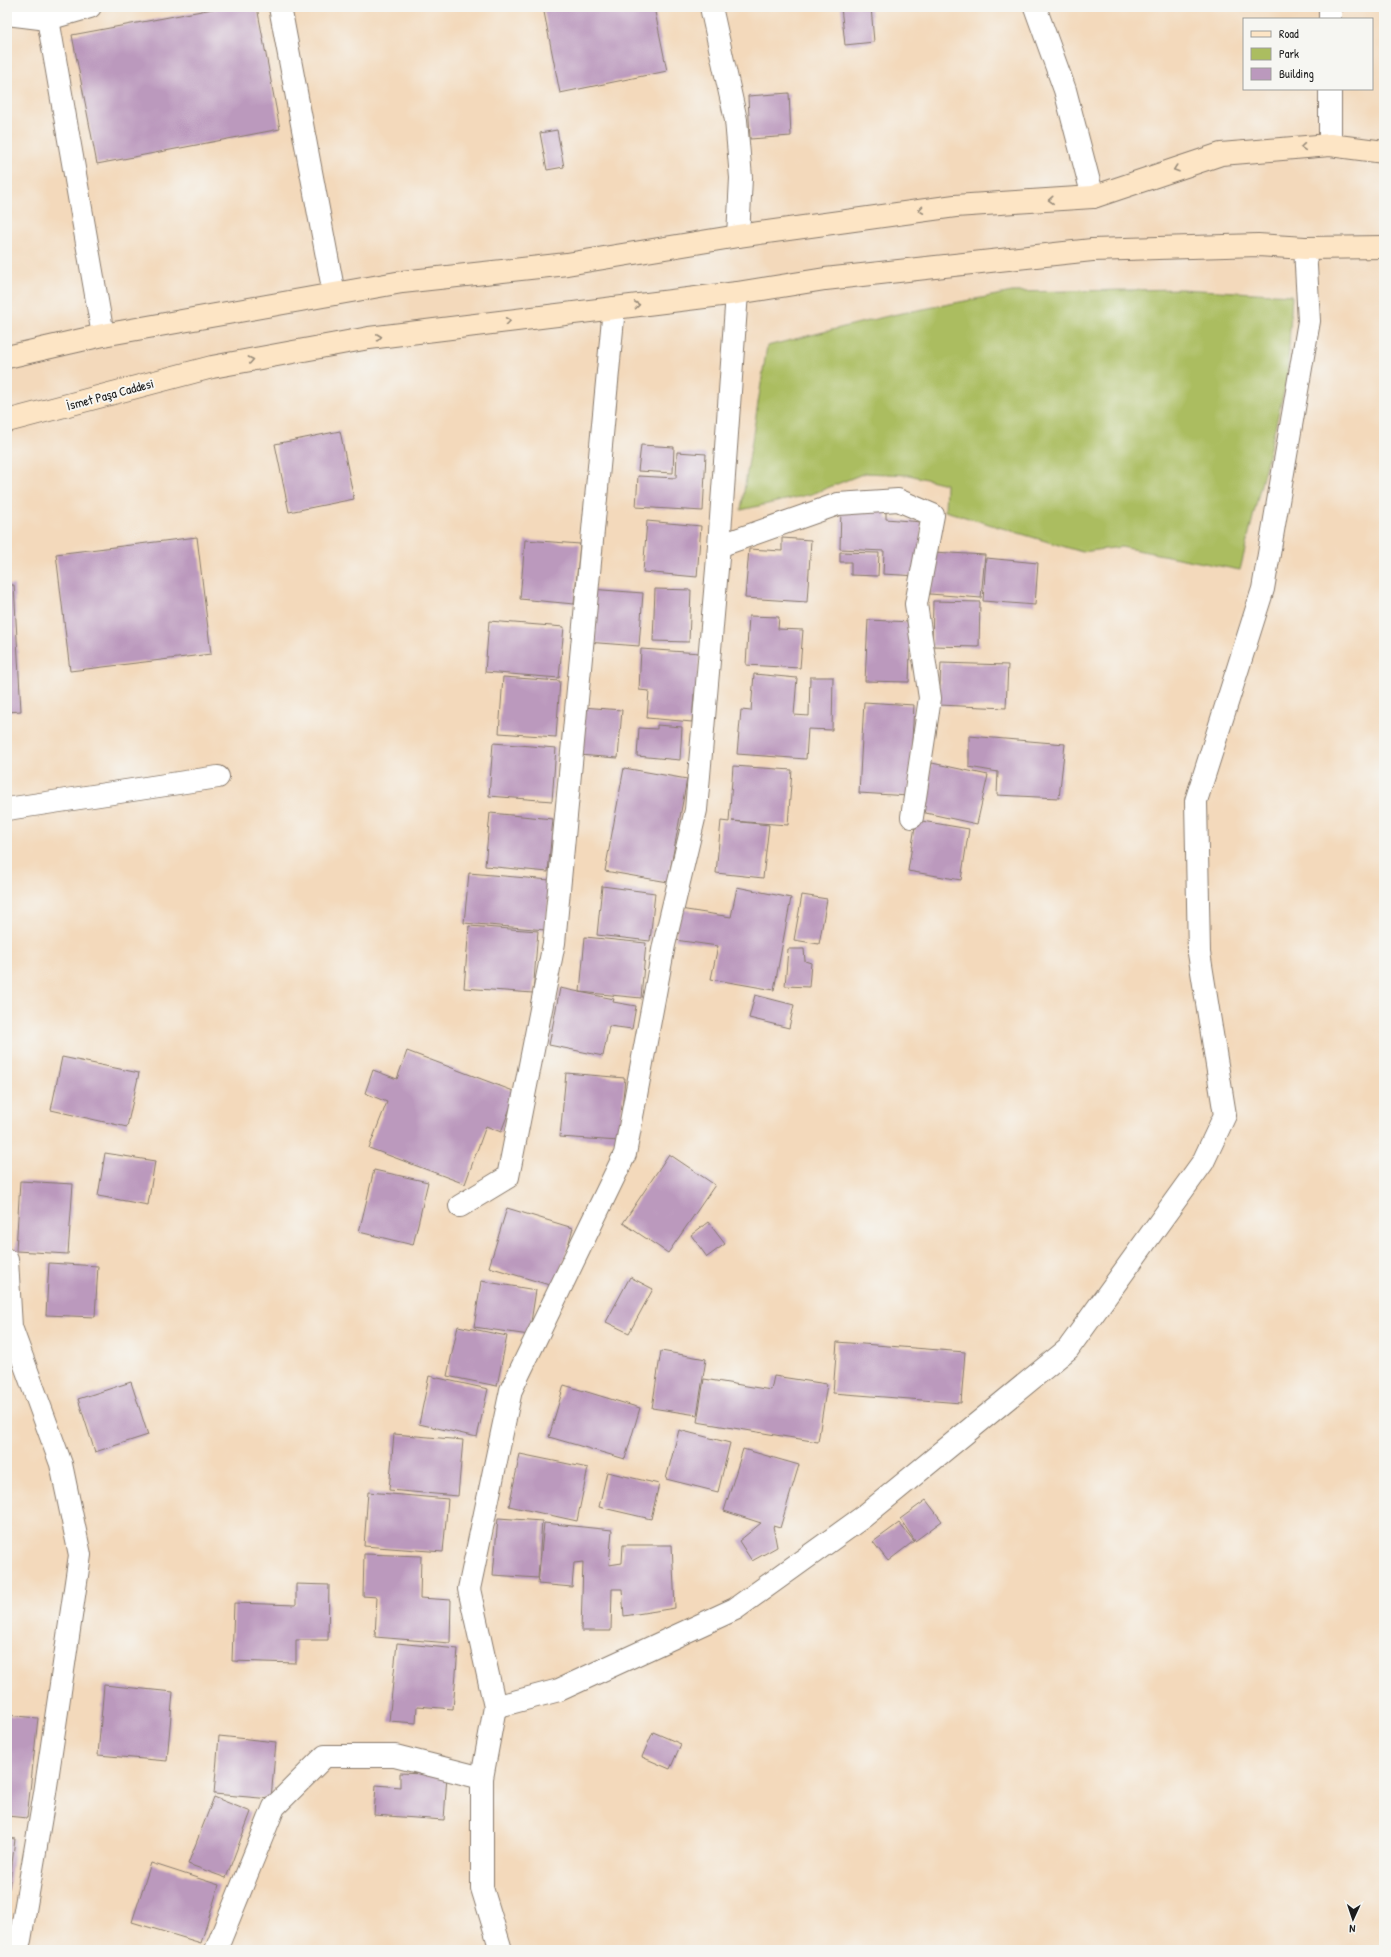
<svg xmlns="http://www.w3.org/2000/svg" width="1391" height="1957" viewBox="0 0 1391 1957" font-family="'Patrick Hand',sans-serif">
<rect width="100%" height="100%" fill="#f6f6f2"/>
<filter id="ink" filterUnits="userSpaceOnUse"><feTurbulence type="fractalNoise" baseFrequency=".025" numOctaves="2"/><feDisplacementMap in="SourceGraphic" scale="8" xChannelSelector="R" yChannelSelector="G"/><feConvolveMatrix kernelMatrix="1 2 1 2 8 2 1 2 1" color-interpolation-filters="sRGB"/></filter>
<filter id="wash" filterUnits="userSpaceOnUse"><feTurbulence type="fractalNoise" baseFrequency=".012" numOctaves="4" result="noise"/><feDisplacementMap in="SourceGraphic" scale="16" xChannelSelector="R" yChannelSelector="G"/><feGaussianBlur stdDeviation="0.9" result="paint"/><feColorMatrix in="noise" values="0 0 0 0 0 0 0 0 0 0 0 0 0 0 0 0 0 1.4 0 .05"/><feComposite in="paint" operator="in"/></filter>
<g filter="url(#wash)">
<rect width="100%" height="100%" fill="#f3d9bb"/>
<polygon fill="#abbd60" stroke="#646c3e" points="1181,289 1292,295 1287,379 1240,570 1121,547 1082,552 945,511 946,484 909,475 865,473 812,494 741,510 767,346 892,315 1012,292"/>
<g id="blocks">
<g fill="#bb99bd">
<polygon points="223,7 257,7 280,129 97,164 72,35"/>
<polygon points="543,7 654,7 667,71 560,93"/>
<polygon points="841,7 871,7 874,42 845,45"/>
<polygon points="789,93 791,136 750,139 748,96"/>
<polygon points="557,130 564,167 547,170 540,133"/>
<polygon points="340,431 354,499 289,512 275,444"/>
<polygon points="641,445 674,447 673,473 638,471"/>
<polygon points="677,452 706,454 703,511 636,507 638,476 676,478"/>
<polygon points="841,508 886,510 886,519 922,522 918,576 883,574 884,551 840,549"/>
<polygon points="647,521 701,526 697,577 643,572"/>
<polygon points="197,537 211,654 70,671 56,554"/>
<polygon points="782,538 811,540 807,602 745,598 749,549 782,551"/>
<polygon points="525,540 580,544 574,604 520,599"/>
<polygon points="840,552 879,553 878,576 851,575 851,562 840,562"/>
<polygon points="933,552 985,555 981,598 930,594"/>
<polygon points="986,558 1038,563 1035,605 983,601"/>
<polygon points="7,585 14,585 21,711 7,712"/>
<polygon points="590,589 643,593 639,646 586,642"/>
<polygon points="655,589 691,590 689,642 653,641"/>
<polygon points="933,601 980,602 979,647 932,646"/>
<polygon points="749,616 779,617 778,629 803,630 800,668 746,665"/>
<polygon points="868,620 911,622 909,682 865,681"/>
<polygon points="489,621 564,627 559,678 485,672"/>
<polygon points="641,649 700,653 696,694 694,694 692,722 647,718 649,691 639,690"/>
<polygon points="941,663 1008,665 1006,708 939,705"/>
<polygon points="754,674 797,678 794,715 809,716 810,677 833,677 832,730 808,729 806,759 737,754 741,710 751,711"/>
<polygon points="503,677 560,681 556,737 499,733"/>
<polygon points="864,702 914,705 909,796 859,793"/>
<polygon points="582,707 622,710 618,758 578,755"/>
<polygon points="657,725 682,727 680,760 637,756 639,728 657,729"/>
<polygon points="969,736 1065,744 1059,798 997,795 998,772 969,767"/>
<polygon points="493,743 556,748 552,801 489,796"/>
<polygon points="932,763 988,775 977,824 921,812"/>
<polygon points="733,766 792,770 788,825 732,821 769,825 763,878 716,873 721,821 729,822"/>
<polygon points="624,768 687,779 668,882 605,871"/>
<polygon points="490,813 553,819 548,872 485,866"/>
<polygon points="916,820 969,829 961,880 908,871"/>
<polygon points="469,873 550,880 546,930 464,923"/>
<polygon points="602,886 655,893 650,941 597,935"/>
<polygon points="737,887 791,898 774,990 711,979 718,946 675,940 680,909 731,917"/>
<polygon points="802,895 827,899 819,944 794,940"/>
<polygon points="469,926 538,931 533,993 464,988"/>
<polygon points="585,937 646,943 641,998 580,992"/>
<polygon points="788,949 804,949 805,961 811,963 809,987 785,986"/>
<polygon points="560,988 614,999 613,1002 636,1006 632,1029 609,1026 603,1056 549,1045"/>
<polygon points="755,995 794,1005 789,1028 749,1018"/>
<polygon points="407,1051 516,1092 501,1132 486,1126 465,1184 369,1148 387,1102 365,1093 373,1070 397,1079"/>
<polygon points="62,1057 139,1073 127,1127 51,1110"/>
<polygon points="566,1073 625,1078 619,1141 560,1137"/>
<polygon points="105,1153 155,1161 148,1205 98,1196"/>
<polygon points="669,1154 715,1185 668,1253 623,1223"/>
<polygon points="374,1170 428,1182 413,1245 359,1232"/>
<polygon points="20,1181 73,1184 68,1254 16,1251"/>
<polygon points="507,1208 573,1228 556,1287 489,1267"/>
<polygon points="708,1222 725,1244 707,1257 691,1235"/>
<polygon points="49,1263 98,1266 95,1317 46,1315"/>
<polygon points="630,1277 653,1289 629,1333 606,1322"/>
<polygon points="481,1281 536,1290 529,1335 474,1327"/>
<polygon points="458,1326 507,1336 497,1386 447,1376"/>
<polygon points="837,1342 965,1352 961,1403 833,1393"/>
<polygon points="661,1351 706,1359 697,1415 652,1408"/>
<polygon points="429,1376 488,1389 477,1437 419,1424"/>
<polygon points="774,1376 827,1384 818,1442 697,1422 704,1379 771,1390"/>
<polygon points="131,1382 148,1435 95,1452 78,1399"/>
<polygon points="564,1385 640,1408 625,1459 549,1437"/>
<polygon points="679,1430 730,1443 718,1492 666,1479"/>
<polygon points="394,1434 463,1440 458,1496 389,1490"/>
<polygon points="743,1449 799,1465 780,1528 773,1526 777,1547 752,1561 739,1541 761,1523 724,1511"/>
<polygon points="520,1454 588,1468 577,1521 509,1506"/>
<polygon points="607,1472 659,1484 651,1519 599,1507"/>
<polygon points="368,1492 448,1499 443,1552 364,1546"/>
<polygon points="926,1500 942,1521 915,1541 900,1519"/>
<polygon points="498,1518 542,1521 538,1578 493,1575"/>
<polygon points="544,1523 612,1530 609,1565 622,1563 623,1545 672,1545 675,1608 624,1616 622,1589 612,1589 611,1631 581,1631 583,1562 574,1563 572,1587 538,1584"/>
<polygon points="899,1523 914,1541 888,1561 873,1542"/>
<polygon points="364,1554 421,1556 420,1598 451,1600 450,1643 375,1637 377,1597 363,1596"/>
<polygon points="296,1584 329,1585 328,1640 296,1640 296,1663 232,1661 234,1603 296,1605"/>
<polygon points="397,1643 458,1649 453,1709 417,1706 416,1723 389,1721"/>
<polygon points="104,1685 173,1692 167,1761 98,1755"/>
<polygon points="7,1715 38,1718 27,1818 7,1816"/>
<polygon points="653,1732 681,1744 670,1769 642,1757"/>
<polygon points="219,1736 276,1742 271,1799 214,1794"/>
<polygon points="400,1773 447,1775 444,1820 374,1815 376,1785 400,1787"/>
<polygon points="214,1797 251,1812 226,1878 188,1864"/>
<polygon points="7,1838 15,1839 9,1889 7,1889"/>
<polygon points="151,1863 219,1885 201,1943 132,1922"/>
</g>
</g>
</g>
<g filter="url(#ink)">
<use href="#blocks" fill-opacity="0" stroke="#887a6c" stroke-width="1"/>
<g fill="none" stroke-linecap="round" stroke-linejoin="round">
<g stroke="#887a6c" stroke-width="24">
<g id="minor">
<polyline points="280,7 334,294"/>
<polyline points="711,7 736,120 741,178 738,236"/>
<polyline points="1035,7 1065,90 1093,197"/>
<polyline points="1330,7 1330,19"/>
<polyline points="48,19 103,335"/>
<polyline points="1330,89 1330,145"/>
<polyline points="719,546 838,504 898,500 933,515 916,604 930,698 912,817"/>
<polyline points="7,809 218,777"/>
<polyline points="460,1206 508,1177 554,943 614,308"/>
<polyline points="495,1707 559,1690 735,1609 863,1517 1068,1349 1203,1162 1225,1115 1199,953 1196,801 1263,589 1309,321 1305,248"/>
<polyline points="216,1950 274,1807 325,1756 395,1756 482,1778"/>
<polyline points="501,1950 482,1888 482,1778 495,1707 469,1589 511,1390 625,1154 664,945 696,810 719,546 737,293"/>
</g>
</g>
<g stroke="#887a6c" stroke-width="24">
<g id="tertiary">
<polyline points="7,14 48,19 90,7"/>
<polyline points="7,1260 11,1327 61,1464 80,1555 45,1793 20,1940 15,1950"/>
</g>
</g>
<g stroke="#887a6c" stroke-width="24">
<g id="secondary">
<polyline points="7,357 103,335 402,282 567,264 738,236 955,206 1093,197 1221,154 1330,145 1384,152"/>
<polyline points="7,421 212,367 369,338 737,293 825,279 1092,250 1258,245 1305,248 1384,247"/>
</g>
</g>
<use href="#minor" stroke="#fff" stroke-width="22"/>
<use href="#tertiary" stroke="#fff" stroke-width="22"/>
<use href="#secondary" stroke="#fde5c5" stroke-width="22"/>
</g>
<defs><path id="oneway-chevron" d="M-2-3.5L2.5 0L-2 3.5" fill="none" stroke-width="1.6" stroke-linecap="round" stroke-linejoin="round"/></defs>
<g stroke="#988b79">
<use href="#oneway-chevron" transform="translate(1303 147) rotate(175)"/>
<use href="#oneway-chevron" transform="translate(1176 169) rotate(161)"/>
<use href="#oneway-chevron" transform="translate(1051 200) rotate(176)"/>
<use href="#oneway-chevron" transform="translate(921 210) rotate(172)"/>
<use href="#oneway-chevron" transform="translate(637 305) rotate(-7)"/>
<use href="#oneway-chevron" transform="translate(508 321) rotate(-7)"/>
<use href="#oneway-chevron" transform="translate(379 337) rotate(-7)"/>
<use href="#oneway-chevron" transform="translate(251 360) rotate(-11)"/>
</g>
</g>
<g text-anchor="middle" stroke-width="4" stroke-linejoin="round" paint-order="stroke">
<g font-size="13" fill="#1c1c1c" stroke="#f6f6f2">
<text transform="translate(110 394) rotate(-15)" y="5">İsmet Paşa Caddesi</text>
</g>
</g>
<rect width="1391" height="1957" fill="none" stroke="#f6f6f2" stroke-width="24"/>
<rect x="1243" y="18" width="130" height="72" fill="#f6f6f2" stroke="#9f9f9c"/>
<rect x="1251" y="31" width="20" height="6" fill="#fde5c5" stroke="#9f9f9c"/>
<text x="1279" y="38" font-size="12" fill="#1c1c1c">Road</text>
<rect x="1251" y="48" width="20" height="12" fill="#abbd60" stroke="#9f9f9c"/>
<text x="1279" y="58" font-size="12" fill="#1c1c1c">Park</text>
<rect x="1251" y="68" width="20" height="12" fill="#bb99bd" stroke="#9f9f9c"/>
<text x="1279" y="78" font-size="12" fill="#1c1c1c">Building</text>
<g transform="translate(1353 1919) rotate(183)" stroke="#f6f6f2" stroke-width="3" paint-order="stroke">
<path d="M0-3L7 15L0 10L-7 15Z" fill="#1c1c1c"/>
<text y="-6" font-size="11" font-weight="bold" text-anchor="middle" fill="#1c1c1c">N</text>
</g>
</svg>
